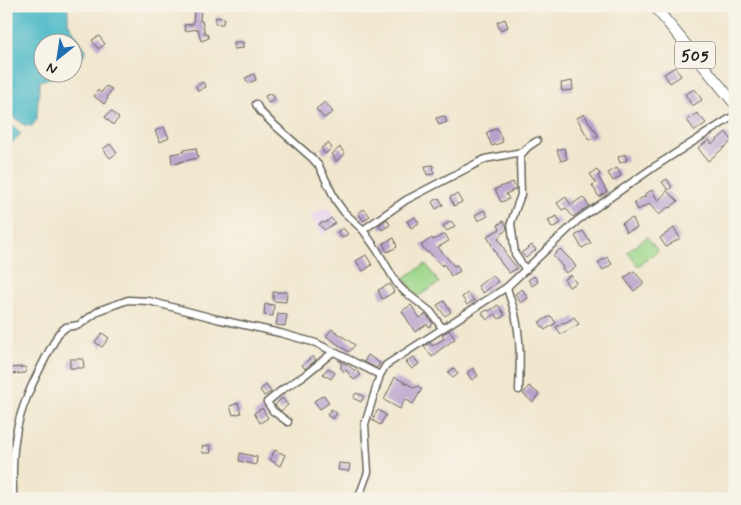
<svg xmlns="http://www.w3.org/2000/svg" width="741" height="505" viewBox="0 0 741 505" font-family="Mynerve,sans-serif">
<rect width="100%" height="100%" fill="#f7f3e8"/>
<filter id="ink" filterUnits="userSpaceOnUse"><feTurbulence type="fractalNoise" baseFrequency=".02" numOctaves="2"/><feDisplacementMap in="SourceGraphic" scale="10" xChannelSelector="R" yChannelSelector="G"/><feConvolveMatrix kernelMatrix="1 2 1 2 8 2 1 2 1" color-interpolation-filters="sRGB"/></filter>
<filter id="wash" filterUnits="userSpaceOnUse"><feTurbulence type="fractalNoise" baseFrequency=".0096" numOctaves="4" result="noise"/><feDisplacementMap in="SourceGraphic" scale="20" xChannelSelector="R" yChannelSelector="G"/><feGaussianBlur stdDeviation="1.12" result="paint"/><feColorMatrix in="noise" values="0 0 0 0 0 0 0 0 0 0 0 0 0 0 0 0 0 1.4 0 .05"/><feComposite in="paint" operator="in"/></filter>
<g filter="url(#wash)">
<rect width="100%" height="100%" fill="#f0e7ce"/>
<polygon fill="#e7d2ef" points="326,207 340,224 322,235 310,216"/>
<g fill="#9dd78a" stroke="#5c7a53">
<polygon points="647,237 658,251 638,266 627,252"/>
<polygon points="426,264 439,283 417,297 404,278"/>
</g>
<g fill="#4dbac8" stroke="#346b72">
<polygon points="6,6 66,6 68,11 68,23 86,50 77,67 73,69 72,42 42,42 42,72 66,73 40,81 37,111 37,119 32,126 24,125 15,118 6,113"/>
<polygon points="6,120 21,134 6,148"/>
</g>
<g id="blocks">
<g fill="#b8a2cd">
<polygon points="194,9 201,9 200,21 202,21 205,34 207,34 209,38 201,41 198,29 185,31 184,25 193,24"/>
<polygon points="216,17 224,18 223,24 215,24"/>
<polygon points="505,19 508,27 500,30 497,22"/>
<polygon points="99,36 105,44 98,49 92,40"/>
<polygon points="234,42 243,42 243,48 234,49"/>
<polygon points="675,67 681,76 670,83 664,74"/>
<polygon points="254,74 256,80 248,83 245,78"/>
<polygon points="572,81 573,90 562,91 561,83"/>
<polygon points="203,82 206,87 198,91 196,86"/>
<polygon points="106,86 112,89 107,97 108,98 104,104 94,96 98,90 101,93"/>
<polygon points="695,89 702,100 692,106 685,94"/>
<polygon points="272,93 275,100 268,103 265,96"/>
<polygon points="325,102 333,112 324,118 316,109"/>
<polygon points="111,111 119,118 113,125 105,117"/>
<polygon points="697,113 706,123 695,131 687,120"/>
<polygon points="584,114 594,130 595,129 598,136 589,140 577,118"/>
<polygon points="444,116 447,122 439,125 436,118"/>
<polygon points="164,127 169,138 160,142 155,131"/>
<polygon points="497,128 503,142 492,146 486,133"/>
<polygon points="726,132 732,141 708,161 698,148 709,140 712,144"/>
<polygon points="328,143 332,148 325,154 321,148"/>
<polygon points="110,144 117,153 110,158 103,149"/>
<polygon points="340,147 345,154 336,161 332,154"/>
<polygon points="196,148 198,158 179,162 179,163 172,164 171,154 184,152 183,150"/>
<polygon points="564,148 567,159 561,161 557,150"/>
<polygon points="625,154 627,160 620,163 618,157"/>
<polygon points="433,165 434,174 427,175 425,166"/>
<polygon points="617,168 621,176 613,181 608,173"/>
<polygon points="597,170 600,174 598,176 607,192 599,197 592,185 596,183 590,174"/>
<polygon points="667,179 672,187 668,190 662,182"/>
<polygon points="513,182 516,189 506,194 509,199 501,202 495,189"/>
<polygon points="652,190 658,201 667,191 678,201 670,208 668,207 659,215 649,204 638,210 634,202 646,196 645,194"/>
<polygon points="457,194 462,202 454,206 450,197"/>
<polygon points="566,197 571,205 583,197 589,206 573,217 566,208 562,210 557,203"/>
<polygon points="439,198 443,205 436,209 432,202"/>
<polygon points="364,209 370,216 364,221 358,213"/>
<polygon points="484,210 488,216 478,221 475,215"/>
<polygon points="557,216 561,223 552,228 548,220"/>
<polygon points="415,217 419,223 411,228 407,221"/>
<polygon points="331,218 335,223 324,230 319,224 323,222 325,223"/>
<polygon points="633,218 637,228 626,232 622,223"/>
<polygon points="387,219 390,225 382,230 379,225"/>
<polygon points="451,221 455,226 447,231 443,226"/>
<polygon points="503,221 506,225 507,229 498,238 506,252 505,253 517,268 509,273 501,263 487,236 500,229 498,225"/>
<polygon points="343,228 348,234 342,238 337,232"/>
<polygon points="674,228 680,238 666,247 660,238"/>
<polygon points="583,231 591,243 582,248 575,236"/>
<polygon points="445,234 449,241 438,247 454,266 457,265 460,271 451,276 444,264 442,266 429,252 427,253 421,245 432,238 433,240"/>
<polygon points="394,238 397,247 387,252 383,243"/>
<polygon points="532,245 536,250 526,258 521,253"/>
<polygon points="560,249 572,261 576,267 566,273 562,268 563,267 553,256"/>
<polygon points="366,255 372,265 363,271 356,261"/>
<polygon points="607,257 612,264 603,270 598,263"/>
<polygon points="634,271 644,283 634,291 624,278"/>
<polygon points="492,275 498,281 483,293 478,286"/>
<polygon points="571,275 576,283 569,287 564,279"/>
<polygon points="534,276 538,282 532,286 528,280"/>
<polygon points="390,284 394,292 382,299 378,290"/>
<polygon points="522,289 528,298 521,303 515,294"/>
<polygon points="273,292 287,292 286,302 273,301"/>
<polygon points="468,293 474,300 467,305 462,297"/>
<polygon points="444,301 451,312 445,316 437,305"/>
<polygon points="265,304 274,305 273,316 264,315"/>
<polygon points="411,305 420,318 426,314 433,324 429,327 427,324 415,332 402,311"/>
<polygon points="498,305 505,315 499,319 495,314 487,320 482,313 487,310 489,311"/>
<polygon points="278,314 287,315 285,326 276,325"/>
<polygon points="551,316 556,323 545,330 539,322"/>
<polygon points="574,317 579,324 561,334 556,327 564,322 565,323"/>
<polygon points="332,329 355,345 349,352 326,336"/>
<polygon points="449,330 455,339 437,352 437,353 432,357 424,346 430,343 432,346 444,339 442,335"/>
<polygon points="102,333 109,338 102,347 95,342"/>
<polygon points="368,355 380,363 377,368 364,362"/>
<polygon points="313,356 316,360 305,369 302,365"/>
<polygon points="414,357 419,364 412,369 406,362"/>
<polygon points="70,359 83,359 84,368 70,368"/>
<polygon points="338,360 348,365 355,371 356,370 361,375 354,380 346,370 344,372 340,367 342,365"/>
<polygon points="26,367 26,373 6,374 6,368"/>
<polygon points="328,368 335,373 331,379 323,374"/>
<polygon points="454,368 458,374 453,378 448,372"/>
<polygon points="473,368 478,376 472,380 467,373"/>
<polygon points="395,377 415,388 417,386 422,389 413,404 405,399 400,409 384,400"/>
<polygon points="266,385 271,392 264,396 260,390"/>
<polygon points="529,386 539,394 533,402 523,394"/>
<polygon points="356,393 364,396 361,402 353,398"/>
<polygon points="324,395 329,403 320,409 314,401"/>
<polygon points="282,398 288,405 281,411 275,405"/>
<polygon points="238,403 241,413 233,415 230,406"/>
<polygon points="262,408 268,418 260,423 254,413"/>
<polygon points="331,409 337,413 333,419 327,415"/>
<polygon points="378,410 386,415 380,425 372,420"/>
<polygon points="210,445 211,453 203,453 202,446"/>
<polygon points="275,450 285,455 280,466 270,460"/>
<polygon points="240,453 257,457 256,465 239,461"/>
<polygon points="339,463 350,464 349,471 338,470"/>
</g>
</g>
</g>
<g filter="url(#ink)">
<use href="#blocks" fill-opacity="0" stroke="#66635a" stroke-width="1"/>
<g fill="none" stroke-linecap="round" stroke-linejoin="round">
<g stroke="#66635a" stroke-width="9">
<g id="street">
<polyline points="256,104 260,111 271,122 312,158 319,166 336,201 344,212 363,230 377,250 397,284 405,292 431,312 442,328"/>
<polyline points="363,230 406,200 485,159 522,152"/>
<path d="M526 270 515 254 511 223 515 211 521 195 520 158C524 149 529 146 537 141"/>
<path d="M507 287C509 296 513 305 515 314 521 339 520 365 519 390"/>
<polyline points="288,422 273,411 267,402 283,389 305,375 333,352"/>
<path d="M13 499C13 479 12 460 15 441 19 404 41 367 58 334L66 327 79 325 100 310 128 300 149 301 217 319 280 333 316 343 380 375"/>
<polyline points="358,499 368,472 365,424 380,375 386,365 507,287 578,220 654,167 735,115"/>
</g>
</g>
<g stroke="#66635a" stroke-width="12">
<polyline id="primary" points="654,6 735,104"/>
</g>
<use href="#street" stroke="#fff" stroke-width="6"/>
<use href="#primary" stroke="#fff" stroke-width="10"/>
</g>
</g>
<g text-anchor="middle" stroke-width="4" stroke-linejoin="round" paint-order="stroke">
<rect fill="#f7f3e8" stroke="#5e5c59" stroke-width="1" x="675" y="41.5" width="40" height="27" rx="4"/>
<g font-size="16" font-weight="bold" fill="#1c1c1c">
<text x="695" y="61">505</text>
</g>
</g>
<rect width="741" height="505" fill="none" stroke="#f7f3e8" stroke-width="25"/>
<g transform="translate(58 58) rotate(210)"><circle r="24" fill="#f7f3e8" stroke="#9f9d96"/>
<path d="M0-4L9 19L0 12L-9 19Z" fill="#1f6fb2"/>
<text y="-8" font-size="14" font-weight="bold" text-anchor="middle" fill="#1c1c1c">N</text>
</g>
</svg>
